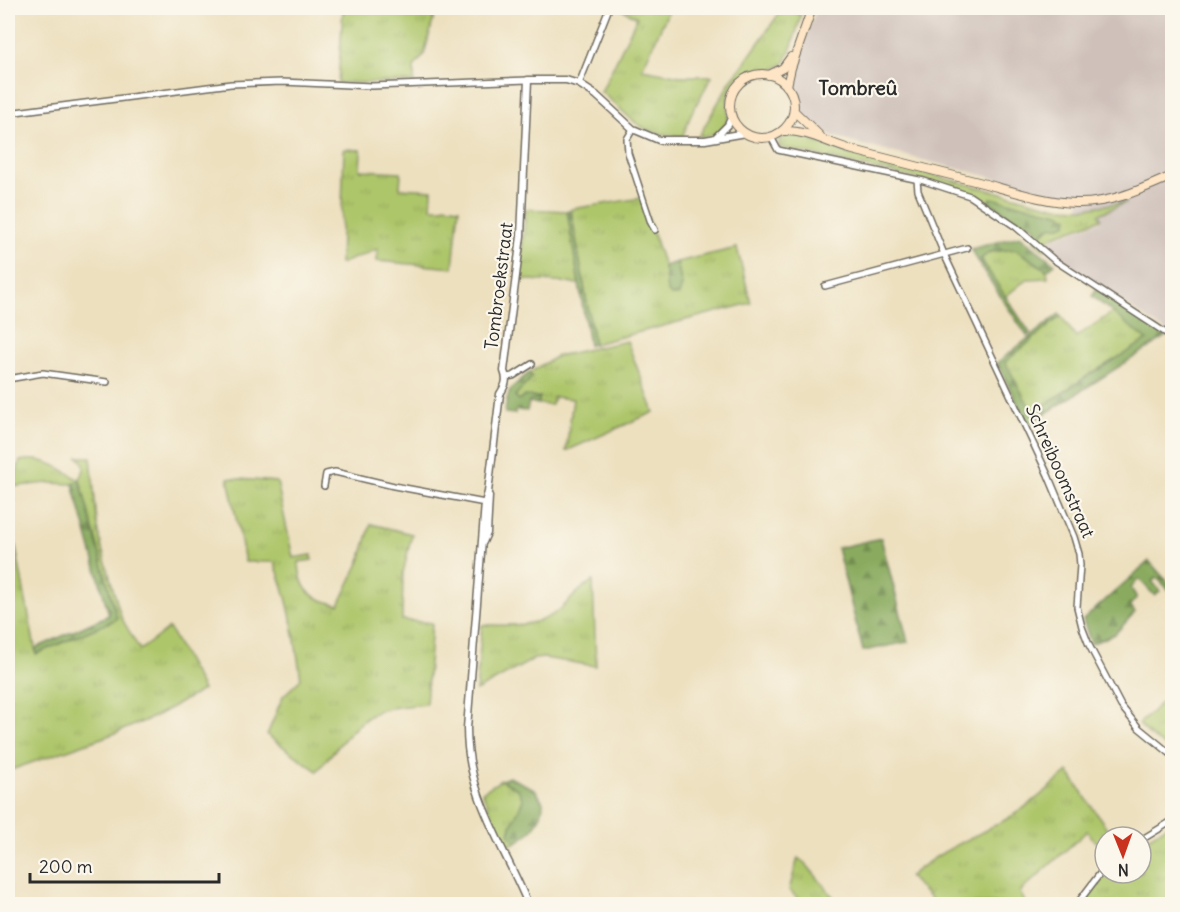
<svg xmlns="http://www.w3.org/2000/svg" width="1180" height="912" viewBox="0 0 1180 912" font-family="Delius,sans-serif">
<defs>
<pattern id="grass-tufts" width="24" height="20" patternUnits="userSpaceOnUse" patternTransform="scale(1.5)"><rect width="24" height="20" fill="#aec66b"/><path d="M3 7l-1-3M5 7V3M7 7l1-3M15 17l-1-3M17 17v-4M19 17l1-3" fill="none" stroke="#96aa5d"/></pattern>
<pattern id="forest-firs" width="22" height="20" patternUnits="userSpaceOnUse" patternTransform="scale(1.5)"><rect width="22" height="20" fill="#8aab5f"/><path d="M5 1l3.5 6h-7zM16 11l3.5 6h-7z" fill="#718b4f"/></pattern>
</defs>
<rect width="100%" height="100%" fill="#fbf7ec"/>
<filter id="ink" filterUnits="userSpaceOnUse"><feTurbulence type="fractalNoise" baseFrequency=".0167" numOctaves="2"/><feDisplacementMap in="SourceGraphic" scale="12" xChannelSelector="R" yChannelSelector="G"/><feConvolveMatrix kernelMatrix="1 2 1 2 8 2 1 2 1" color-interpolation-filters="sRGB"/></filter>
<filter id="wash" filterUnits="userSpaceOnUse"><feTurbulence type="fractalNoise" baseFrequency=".008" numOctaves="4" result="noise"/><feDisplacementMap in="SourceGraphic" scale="24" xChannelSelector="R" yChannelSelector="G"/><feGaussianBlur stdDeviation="1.35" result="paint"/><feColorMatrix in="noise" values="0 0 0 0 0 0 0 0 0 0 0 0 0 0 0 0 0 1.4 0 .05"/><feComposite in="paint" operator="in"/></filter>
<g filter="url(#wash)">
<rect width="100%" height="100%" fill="#ede0bf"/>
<polygon fill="#cfc1ba" points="817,8 1172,8 1172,335 1051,255 1047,250 1052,239 1101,221 1099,215 1081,216 1079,199 851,142 819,131 803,118 792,75 793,68"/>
<g fill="url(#grass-tufts)" stroke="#6c784b" stroke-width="1.5">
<path d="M619 8H670L642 69 680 76H712L691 114 683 136C634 134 635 119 601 92L637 17Z"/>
<path d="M783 8H794L796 13 801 15C798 26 790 56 784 63 771 76 749 64 734 83 724 96 730 105 728 118 726 132 711 137 699 136L731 80 741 68Z"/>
<polygon points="436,9 424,55 414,67 414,82 338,83 343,10"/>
<path d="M793 134C813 139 830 147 849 154L1057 207 1085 208 1127 202 1099 214 1101 219 1054 236 1049 239 1045 250 1034 241 1036 233 1040 235 1052 226H1061L1059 213 999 201 990 202 1013 218 1031 224 1021 225 1016 222 976 196 958 188 779 147V139Z"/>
<polygon points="344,149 361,150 360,170 401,172 400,188 432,190 431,208 443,208 444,206 459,208 453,268 377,261 378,249 340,264"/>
<polygon points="641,198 664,266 667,290 682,286 677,262 737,248 751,303 594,344 571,209"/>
<polygon points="526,209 567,211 579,284 519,279"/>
<polygon points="1015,249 1047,270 1048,278 1027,279 1005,297 983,262 982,258 990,252"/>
<polygon points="1113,312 1148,340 1089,375 1032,413 1005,362 1061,316 1076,337"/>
<polygon points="627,341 654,412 566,451 573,399 554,397 552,405 538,404 540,398 519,400 515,396 532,377 529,373 557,356"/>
<path d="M78 457H91L97 522 102 549 121 617 140 650 169 628 203 690 156 716 113 734 8 771V507L36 653 117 618 80 481 73 484 48 483 8 487V478L16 476 20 461C42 456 62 468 79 480 85 470 87 465 78 457Z"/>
<path d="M228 478 277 482 293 558 312 555V560L299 562C300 591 311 599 339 605L360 561 371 524 412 534 403 573 402 620 432 623 426 704C411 706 392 706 378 711 356 721 333 753 317 771L267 735 283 696 301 679C295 640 290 599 274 562H245Z"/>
<path d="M593 581 596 666 544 658 534 659 476 691 482 625C508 625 536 628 558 611 572 600 576 590 593 581Z"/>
<polygon points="1172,692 1172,745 1169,749 1150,736 1139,724"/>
<path d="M1068 772 1113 837H1105V854L1087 831 1020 892 1026 904H936L909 877C937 852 972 838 1005 820 1028 807 1048 789 1068 772Z"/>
<polygon points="501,780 518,789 523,800 511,826 509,835 516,842 508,846 495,823 482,792"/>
<polygon points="1172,823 1172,904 1081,904 1105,872 1141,873 1141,842"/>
<polygon points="798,858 806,864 839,904 804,904 789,890"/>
</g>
<g fill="url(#forest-firs)" stroke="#5a6b45" stroke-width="1.5">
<polygon points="991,198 1059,213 1068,217 1067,223 1061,226 1052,226 1039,235 1036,233 1034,226 1013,218 989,201"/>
<polygon points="567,211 571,211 594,344 589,345"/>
<polygon points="1020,236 1055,264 1047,270 1015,249 990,252 982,258 983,263 1030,333 1027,336 985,273 971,249"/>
<polygon points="677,262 682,286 679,295 671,295 667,290 664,266"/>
<polygon points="1096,289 1167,336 1028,425 997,363 1059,314 1061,316 1005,362 1033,413 1089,375 1147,340 1092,296"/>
<path d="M529 373 532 377 515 396 519 400 525 396 540 397 538 404 529 402 527 411 516 410 515 414 505 413C508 387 510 389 529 373Z"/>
<polygon points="80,480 117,619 36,654 36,648 109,615 73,484"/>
<polygon points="881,538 908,642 863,651 837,548"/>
<polygon points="1149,561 1172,587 1169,590 1157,578 1152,581 1160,591 1154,595 1139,579 1131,588 1137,598 1130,605 1135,612 1115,634 1091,644 1083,620"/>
<path d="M509 777 535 789 543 802C543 819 532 834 516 842L509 835 511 826 523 800 518 789 501 780Z"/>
</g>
</g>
<g filter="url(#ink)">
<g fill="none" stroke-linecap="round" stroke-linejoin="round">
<g stroke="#6f6a5f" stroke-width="8">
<g id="minor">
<polyline points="579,84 609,8"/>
<polyline points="8,113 231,84 282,82 372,86 528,80"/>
<polyline points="633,129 627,139 628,153 651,223 655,230"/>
<polyline points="771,137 778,150 924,181 970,196 1016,227 1054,260 1172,337"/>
<polyline points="917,180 918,191 944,254 1048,475 1074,537 1079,554 1080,565 1077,607 1082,627 1089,645 1121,706 1139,728 1172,755"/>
<polyline points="825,286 967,248"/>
<polyline points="506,377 513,376 532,364"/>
<polyline points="8,379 43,373 107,382"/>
<polyline points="324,486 326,474 335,472 394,486 485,503"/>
<polyline points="1141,840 1172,821"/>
<polyline points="1077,904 1105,867"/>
</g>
</g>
<g stroke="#6f6a5f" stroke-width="9">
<g id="tertiary">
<polyline points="716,137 728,125 732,116"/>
<polyline points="483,542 487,533 489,496"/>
<path d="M528 904C503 844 467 796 467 728L485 503 488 492 500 394C505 386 508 381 504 371L521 236 528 80H566L579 84 596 95 633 129 659 140H705L745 133"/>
</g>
</g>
<g stroke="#6f6a5f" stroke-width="10">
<g id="secondary">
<circle cx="762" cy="106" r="32"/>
<polyline points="769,75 783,68 791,57"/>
<polyline points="787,86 791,68 812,8"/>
<polyline points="794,111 820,136"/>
<path d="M783 131C808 130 829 144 853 150 897 161 942 173 986 184 1015 192 1046 202 1076 203 1111 204 1142 189 1172 176"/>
</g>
</g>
<use href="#minor" stroke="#fff" stroke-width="5"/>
<use href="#tertiary" stroke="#fff" stroke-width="6"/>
<use href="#secondary" stroke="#fde5c5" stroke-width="8"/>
</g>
</g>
<g text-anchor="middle" stroke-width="4.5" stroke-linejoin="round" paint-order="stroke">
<g font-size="18" fill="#2b2b2b" stroke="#fbf7ec">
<text transform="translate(499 286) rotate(-83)" y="6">Tombroekstraat</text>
<text transform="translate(1060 471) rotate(66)" y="6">Schreiboomstraat</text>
</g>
<g font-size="20" font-weight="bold" fill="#2b2b2b" stroke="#fbf7ec">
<text x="858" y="95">Tombreû</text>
</g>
</g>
<rect width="1180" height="912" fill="none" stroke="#fbf7ec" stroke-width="30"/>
<g transform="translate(1123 855) rotate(179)"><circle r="28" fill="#fbf7ec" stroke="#a8a59f" stroke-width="1.5"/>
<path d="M0-4.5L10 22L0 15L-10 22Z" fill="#c8321e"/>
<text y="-9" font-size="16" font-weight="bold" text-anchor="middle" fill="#2b2b2b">N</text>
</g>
<path d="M30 873v9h189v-9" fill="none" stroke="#2b2b2b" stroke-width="3"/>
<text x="39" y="873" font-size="18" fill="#2b2b2b" stroke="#fbf7ec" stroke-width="4.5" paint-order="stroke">200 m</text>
</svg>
